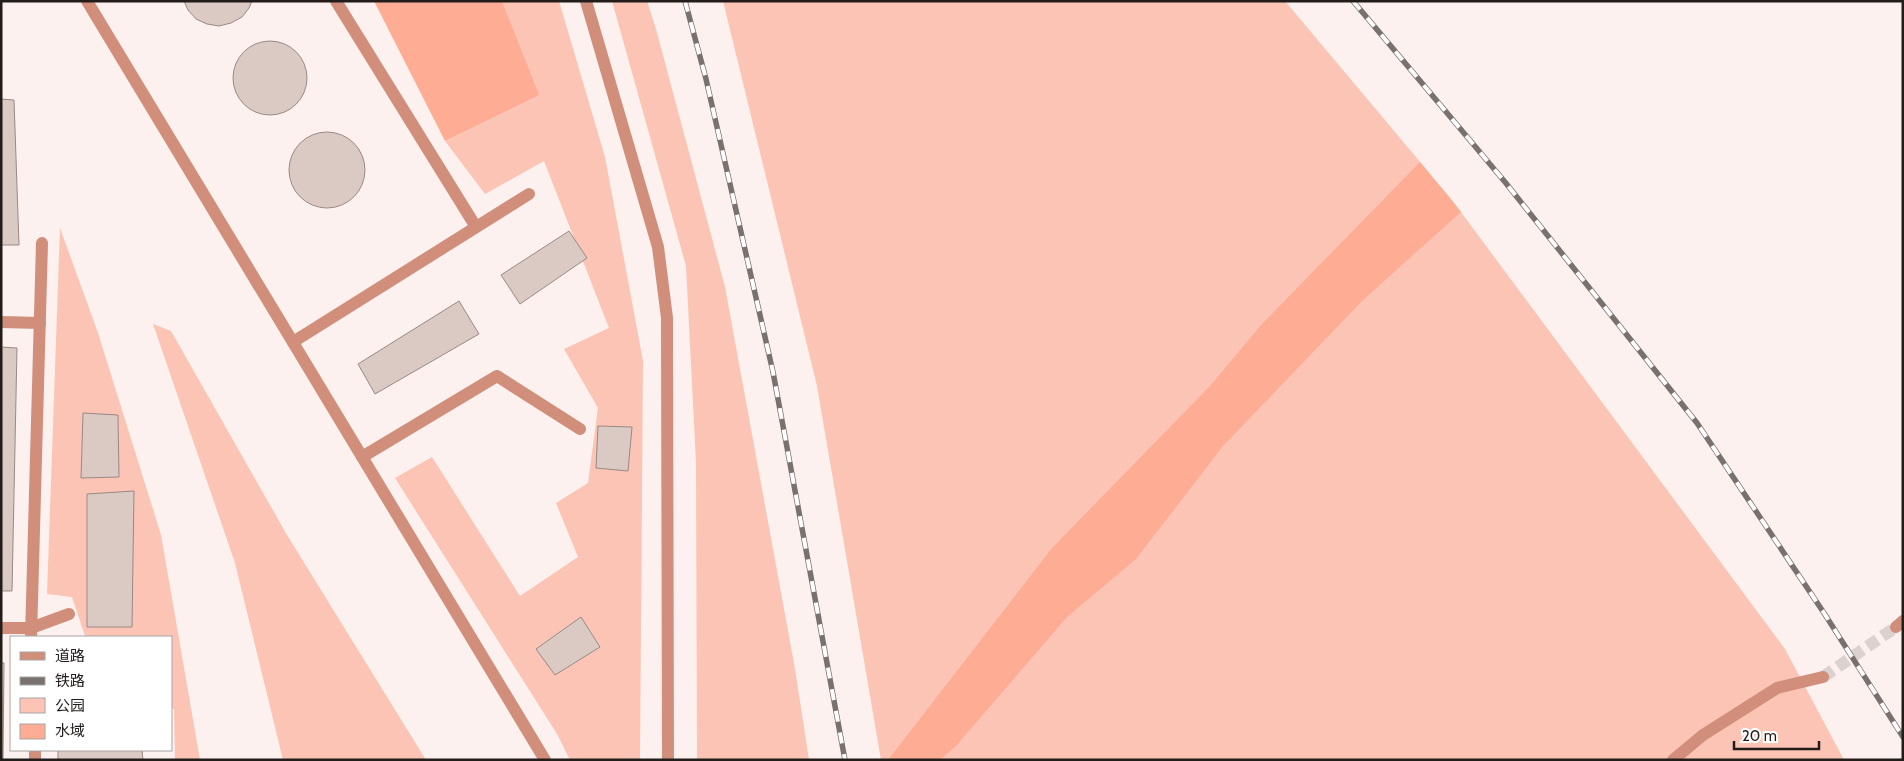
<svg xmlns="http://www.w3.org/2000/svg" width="1904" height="761" viewBox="0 0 1904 761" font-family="Cabin,'Noto Sans SC',sans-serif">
<rect width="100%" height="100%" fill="#fcf1ee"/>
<g fill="#fbc4b4">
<polygon points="502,1 559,1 605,157 643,361 640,760 570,760 557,734 395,478 432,457 520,596 578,557 556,503 588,483 598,408 564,349 609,328 544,161 485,194 445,141 538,95"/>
<polygon points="612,1 647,1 656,29 725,287 795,669 809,760 697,760 696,462 686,266"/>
<polygon points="723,1 1285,1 1452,200 1785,649 1844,760 881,760 817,386"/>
<polygon points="60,228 98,333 161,535 200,760 175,760 174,709 171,708 171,637 81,637 85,636 72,597 47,594"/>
<polygon points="153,324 171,331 287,535 426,760 283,760 235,563"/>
</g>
<g fill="#feac94">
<polygon points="374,1 502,1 539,95 445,141"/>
<polygon points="1420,162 1461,212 1363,300 1223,446 1136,559 1067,617 956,746 940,760 888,760 1052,548 1210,386 1262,324"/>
</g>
<g fill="#dbc9c4" stroke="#998984">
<polygon points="184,1 252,1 249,8 242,17 231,23 219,26 207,24 196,19 188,10"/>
<circle cx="270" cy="78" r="37"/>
<polygon points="1,99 14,100 19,245 1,245"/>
<circle cx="327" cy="170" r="38"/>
<polygon points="569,231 587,258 520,304 501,275"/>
<polygon points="459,301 479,334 375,394 358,364"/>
<polygon points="1,347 17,348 12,591 1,591"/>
<polygon points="83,413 118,415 119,477 81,478"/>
<polygon points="598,426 632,427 628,471 596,468"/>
<polygon points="134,491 132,627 87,627 87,494"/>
<polygon points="581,617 600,647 555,675 536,649"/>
<polygon points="1,663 4,663 3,760 1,760"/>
<polygon points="58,750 142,750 143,760 58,760"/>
</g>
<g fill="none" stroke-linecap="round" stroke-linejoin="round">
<polyline stroke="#dbd1ce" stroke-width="12" stroke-dasharray="12 6" stroke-linecap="butt" points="1823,677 1896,627"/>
<g stroke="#d08e7b" stroke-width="12">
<polyline points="87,1 545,760"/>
<polyline points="336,1 476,227"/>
<polyline points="586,1 658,247 667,318 668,760"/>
<polyline points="1,322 40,323"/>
<polyline points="293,342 529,194"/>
<polyline points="362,457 497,376 580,429"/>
<polyline points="1896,627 1903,621"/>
<polyline points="1,628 31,628 69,614"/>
<polyline points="31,637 42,243"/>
<polyline points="35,750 35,760"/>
<polyline points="1673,760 1703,735 1777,688 1823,677"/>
</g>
<g stroke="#79716e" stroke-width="5.5">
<g id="rail">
<polyline points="685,1 706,79 773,372 845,760"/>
<polyline points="1353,1 1505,182 1697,423 1824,613 1903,737"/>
</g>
</g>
<use href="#rail" stroke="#fff" stroke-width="4" stroke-dasharray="11" stroke-linecap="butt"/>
</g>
<rect width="1904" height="761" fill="none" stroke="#221c1a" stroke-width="5"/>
<rect x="10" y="636" width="162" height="115" fill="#ffffff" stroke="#a7a4a3"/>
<rect x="20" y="652" width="25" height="8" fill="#d08e7b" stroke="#a7a4a3"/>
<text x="55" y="661" font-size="15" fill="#221c1a">道路</text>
<rect x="20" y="677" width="25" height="8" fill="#79716e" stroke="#a7a4a3"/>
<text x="55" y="686" font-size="15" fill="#221c1a">铁路</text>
<rect x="20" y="698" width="25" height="15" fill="#fbc4b4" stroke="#a7a4a3"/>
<text x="55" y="711" font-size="15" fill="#221c1a">公园</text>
<rect x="20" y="724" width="25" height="15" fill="#feac94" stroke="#a7a4a3"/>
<text x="55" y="736" font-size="15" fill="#221c1a">水域</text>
<path d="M1734 741v8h85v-8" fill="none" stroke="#221c1a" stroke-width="2.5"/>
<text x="1742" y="741" font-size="15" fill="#221c1a" stroke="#ffffff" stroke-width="4" paint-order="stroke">20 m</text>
</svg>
